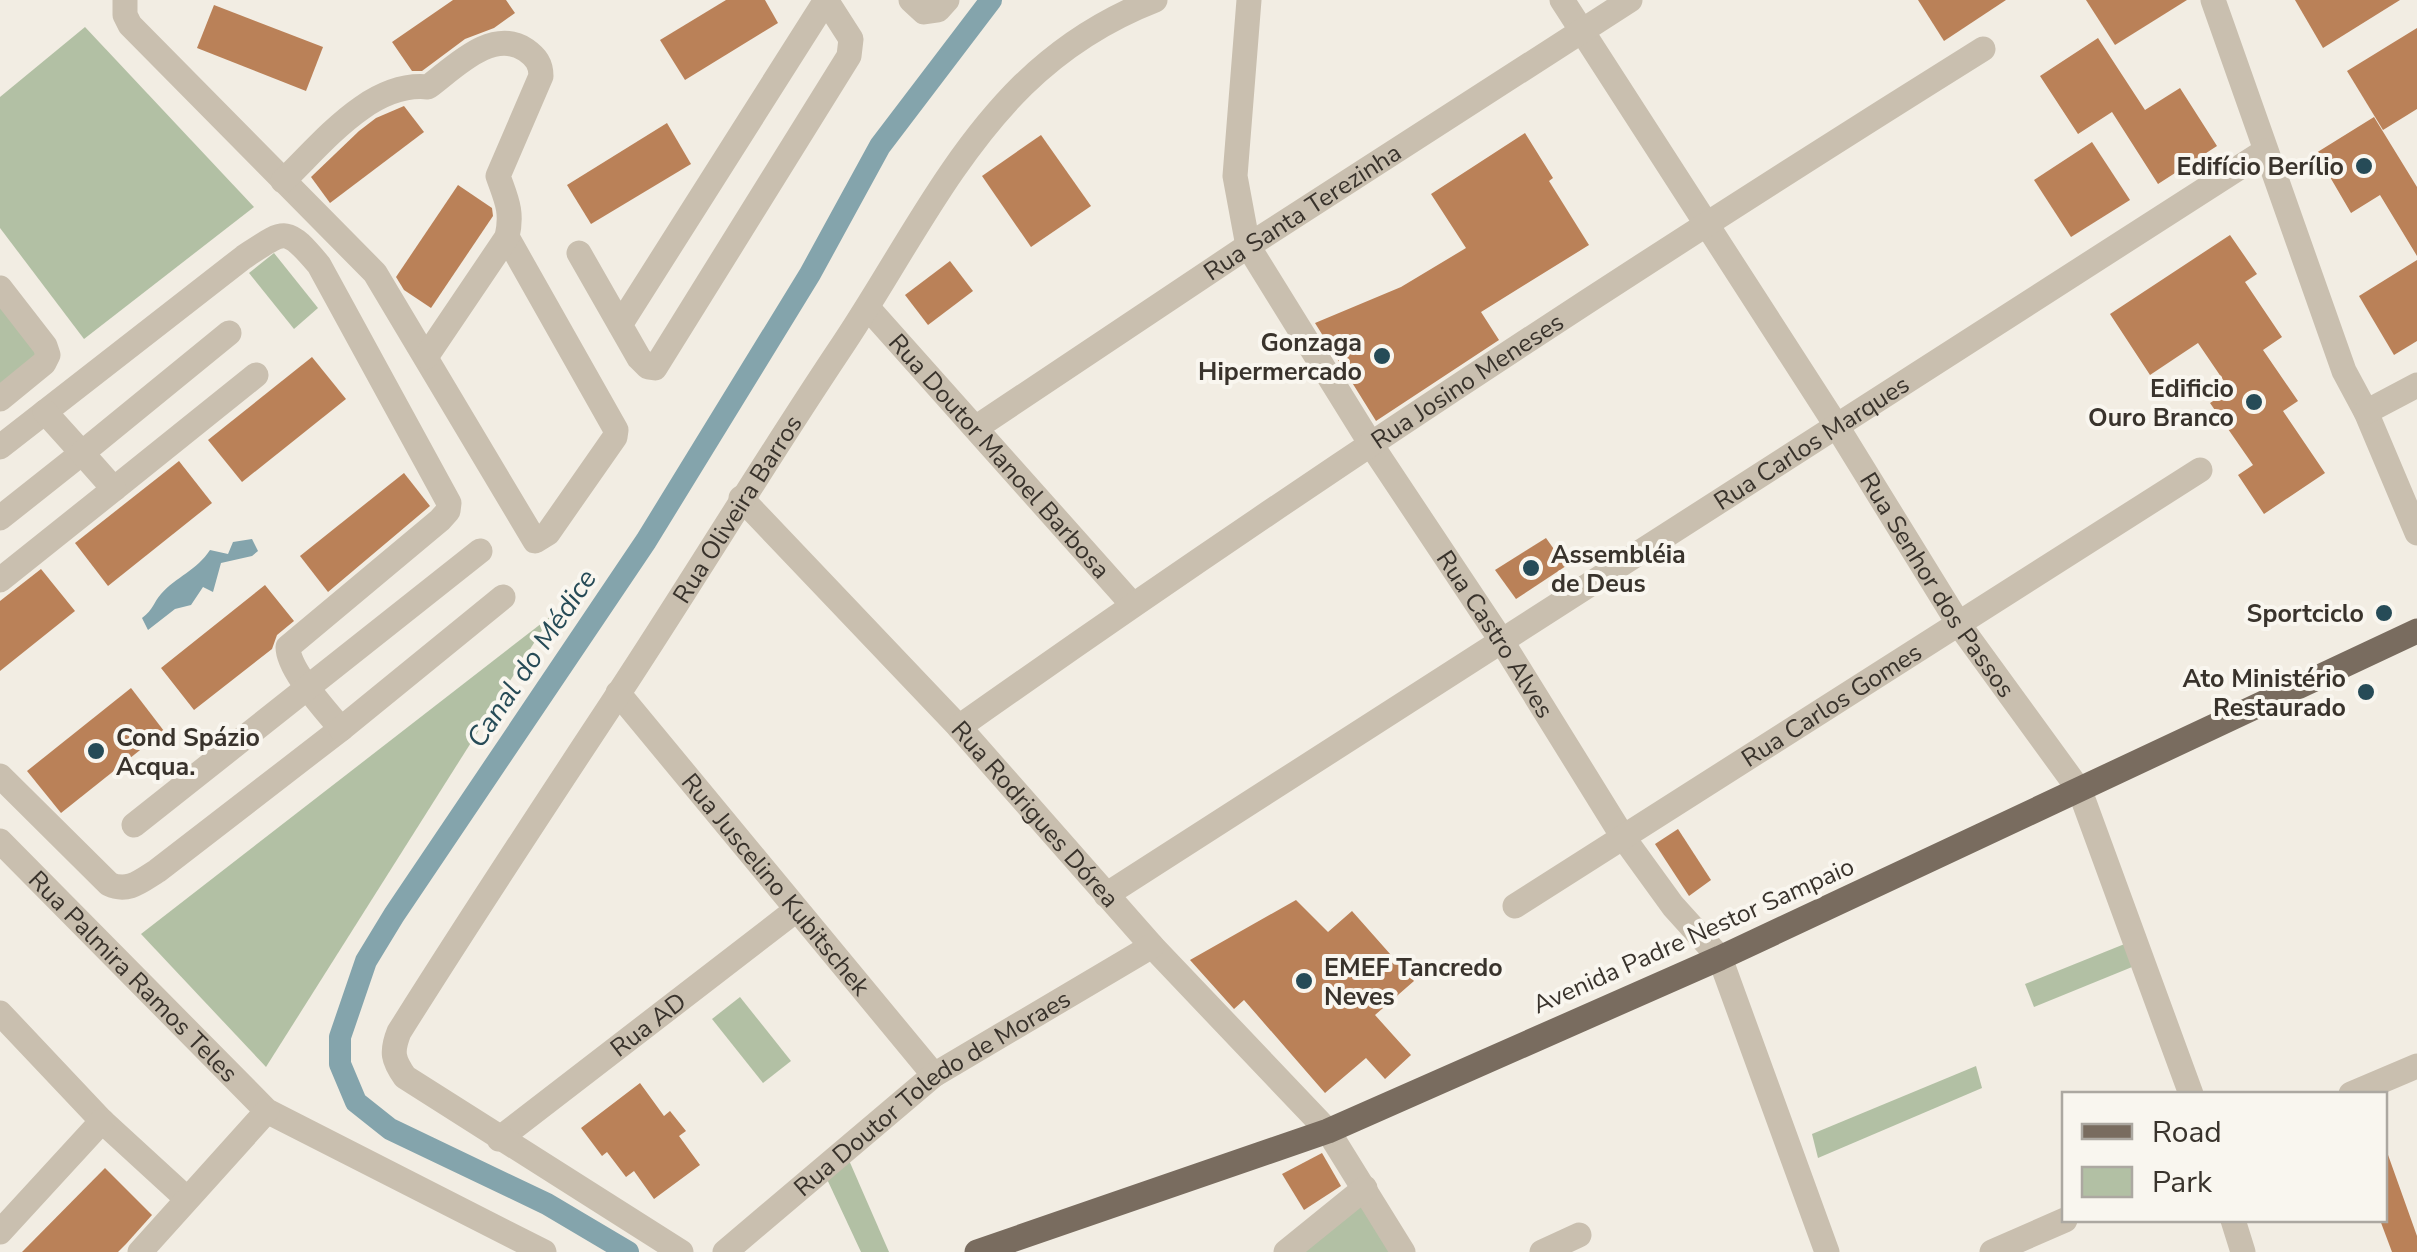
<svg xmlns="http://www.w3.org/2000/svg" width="2417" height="1252" viewBox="0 0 2417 1252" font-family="'Nunito Sans',sans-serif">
<rect width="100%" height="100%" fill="#f2ede3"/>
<g fill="#b2c0a4">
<polygon points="85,27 254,207 84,339 0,228 0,97"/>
<polygon points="274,253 318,308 294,329 249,273"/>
<polygon points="0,297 39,347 39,361 0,393"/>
<polygon points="551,616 266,1067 141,934"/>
<polygon points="2127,943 2137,965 2034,1007 2025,984"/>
<polygon points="740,997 791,1061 763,1083 712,1019"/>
<polygon points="1976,1066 1982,1088 1818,1158 1812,1134"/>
<polygon points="848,1158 889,1252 861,1252 826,1177"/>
<polygon points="1362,1202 1391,1252 1301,1252"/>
</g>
<path fill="#84a4ac" d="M252 539 258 551 252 556 221 563 213 592 203 587 191 605 175 609 148 630 142 618C154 609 153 603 161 594 176 577 197 570 210 550L228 554 233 542Z"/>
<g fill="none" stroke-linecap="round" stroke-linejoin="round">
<polyline stroke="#84a4ac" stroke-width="22" points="628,1252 547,1204 390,1129 356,1102 340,1064 340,1037 366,961 394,915 646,541 810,274 880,146 991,0"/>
</g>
<g fill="#ba8158">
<polygon points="453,0 506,0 515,13 494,28 465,39 422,71 412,71 392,42"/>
<polygon points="726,0 765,0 778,23 685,80 660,40"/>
<polygon points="1918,0 2006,0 1944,41"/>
<polygon points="2086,0 2187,0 2115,45"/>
<polygon points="2295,0 2400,0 2323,48"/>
<polygon points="214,5 323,47 306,91 197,48"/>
<polygon points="2417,28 2417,109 2383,130 2347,71"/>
<polygon points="2098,38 2145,110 2180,88 2217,146 2158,184 2112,112 2078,134 2040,76"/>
<polygon points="404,106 424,132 330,203 311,177 359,131 376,118"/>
<polygon points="2374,117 2417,187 2417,256 2380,195 2351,213 2316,153"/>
<polygon points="667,123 691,164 591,224 567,185"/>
<polygon points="1525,133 1553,178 1549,181 1589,245 1481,312 1499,340 1376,421 1315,323 1401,287 1466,248 1431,194"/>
<polygon points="1041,135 1091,206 1031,247 982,176"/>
<polygon points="2092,142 2130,200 2071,237 2034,180"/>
<polygon points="458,185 492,208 493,216 431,308 404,290 396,277"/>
<polygon points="2230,235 2257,274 2245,282 2282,337 2263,350 2298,401 2283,411 2325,473 2264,514 2238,475 2253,465 2210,403 2230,390 2198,343 2150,375 2110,314"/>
<polygon points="2417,260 2417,341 2394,355 2359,296"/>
<polygon points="950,261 973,291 928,325 905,295"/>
<polygon points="312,357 346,399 242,482 208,440"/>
<polygon points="179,461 212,503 108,586 75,543"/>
<polygon points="404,473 430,506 328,592 300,556"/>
<polygon points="1546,538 1566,566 1516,599 1495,570"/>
<polygon points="41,569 75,611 0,671 0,601"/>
<polygon points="265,585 294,621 277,635 272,649 194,710 161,668"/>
<polygon points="131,688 164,731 61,813 27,771"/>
<polygon points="1678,829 1711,880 1689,896 1655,844"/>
<polygon points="1296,900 1328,932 1352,911 1414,981 1375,1015 1411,1055 1385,1079 1366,1058 1325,1093 1244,1000 1234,1009 1190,960"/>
<polygon points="640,1083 664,1116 670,1111 686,1131 679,1136 700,1165 654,1199 634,1171 626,1177 607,1152 602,1156 581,1128"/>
<polygon points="2387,1152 2417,1236 2417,1252 2392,1252 2380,1220 2384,1220"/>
<polygon points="1322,1153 1341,1186 1304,1210 1282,1174"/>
<polygon points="105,1168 152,1215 126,1244 118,1252 22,1252"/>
</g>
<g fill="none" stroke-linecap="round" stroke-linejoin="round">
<g stroke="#c9bfaf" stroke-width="25">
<polyline points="125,0 125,15 130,25 375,273 535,541 548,533 615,437 616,430 507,237"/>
<polyline points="911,0 924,12 938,10 947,0"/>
<path id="s1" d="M1249 0 1235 176 1248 246 1372 446 1501 640 1623 837 1673 906 1720 958 1827 1252"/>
<path id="s2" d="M1562 0 1836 425 1960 626 2080 791 2191 1094"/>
<polyline points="2213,0 2344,371 2366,412 2417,533"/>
<path d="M283 181C322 144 370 81 428 87 454 68 492 27 526 50 536 57 541 64 541 76L498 176C506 199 513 211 507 237L426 357"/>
<polyline points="579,253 639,358 648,367 655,368 849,56 851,39 826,0 620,325"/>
<polyline points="0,288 45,346 48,355 44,363 0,399"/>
<path id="s3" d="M868 308 1132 604"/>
<polyline points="2366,412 2417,385"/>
<path id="s4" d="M977 427 1248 246 1630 0"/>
<path d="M0 447 244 257C286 229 286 226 319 265L449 503 448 511 440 520 288 647C288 670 325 709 341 729L157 871C141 881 128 893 109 884L0 776"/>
<polyline points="114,489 256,375"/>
<path id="s5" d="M741 498 959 727 1152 946 1328 1131 1403 1252"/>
<polyline points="0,518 82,453 45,412"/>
<polyline points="0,580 114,489 82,453 229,333"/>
<path id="s6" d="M618 693 934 1075"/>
<path id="s7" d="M959 727C1293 491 1636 266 1983 49"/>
<polyline points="341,729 503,597"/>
<polyline points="134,825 480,551"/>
<path id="s8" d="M0 841 267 1111 544 1252"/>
<path id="s9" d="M1106 895 2265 151"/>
<path id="s10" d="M1515 906 2200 470"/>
<polyline points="0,1013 102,1121 186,1198"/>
<polyline points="2351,1094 2417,1066"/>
<path id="s11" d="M499 1139 796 910"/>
<polyline points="2233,1220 2243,1252"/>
<polyline points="0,1232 102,1121"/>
<polyline points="140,1252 267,1111"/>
<path id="s12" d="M681 1252 405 1077C393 1060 391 1052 399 1032 470 919 543 808 617 696 692 582 762 466 838 352 898 264 946 161 1023 85 1061 48 1106 19 1155 0"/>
<path id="s13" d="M725 1252 934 1075 1152 946"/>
<polyline points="1286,1252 1365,1188"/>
<polyline points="1542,1252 1579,1235"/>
<polyline points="1992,1252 2065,1220"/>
</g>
<polyline stroke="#796c5f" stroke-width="25" points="977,1252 1328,1131 1720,958 2417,631"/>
</g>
<g fill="#264b57" stroke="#f9f6ef" stroke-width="4">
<circle cx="2364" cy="166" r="10"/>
<circle cx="1382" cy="356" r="10"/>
<circle cx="2254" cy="402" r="10"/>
<circle cx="1531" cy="568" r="10"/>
<circle cx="2384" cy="613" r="10"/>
<circle cx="2366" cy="692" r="10"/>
<circle cx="96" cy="751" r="10"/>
<circle cx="1304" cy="981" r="10"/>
</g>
<g text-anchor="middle" stroke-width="8" stroke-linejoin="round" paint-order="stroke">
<g font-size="25" font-weight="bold" fill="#39332c" stroke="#f9f6ef" text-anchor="end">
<text x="2344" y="175">Edifício Berílio</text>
<text x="1362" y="351">Gonzaga<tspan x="1362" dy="29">Hipermercado</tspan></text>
<text x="2234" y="397">Edificio<tspan x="2234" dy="29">Ouro Branco</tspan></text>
<text x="1551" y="563" text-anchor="start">Assembléia<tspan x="1551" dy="29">de Deus</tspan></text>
<text x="2364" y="622">Sportciclo</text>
<text x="2346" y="687">Ato Ministério<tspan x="2346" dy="29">Restaurado</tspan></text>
<text x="116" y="746" text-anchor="start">Cond Spázio<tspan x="116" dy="29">Acqua.</tspan></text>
<text x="1324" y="976" text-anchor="start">EMEF Tancredo<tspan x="1324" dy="29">Neves</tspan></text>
</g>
<g font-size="25" fill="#39332c" stroke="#f9f6ef">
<text dy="9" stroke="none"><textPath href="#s4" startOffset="390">Rua Santa Terezinha</textPath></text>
<text dy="9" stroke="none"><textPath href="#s7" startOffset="615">Rua Josino Meneses</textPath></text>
<text dy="9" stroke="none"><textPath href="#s9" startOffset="838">Rua Carlos Marques</textPath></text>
<text dy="9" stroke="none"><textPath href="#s3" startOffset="198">Rua Doutor Manoel Barbosa</textPath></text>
<text dy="9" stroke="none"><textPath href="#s12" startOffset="998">Rua Oliveira Barros</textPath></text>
<text dy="9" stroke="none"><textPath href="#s2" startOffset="695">Rua Senhor dos Passos</textPath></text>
<text dy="9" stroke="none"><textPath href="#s1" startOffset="708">Rua Castro Alves</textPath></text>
<text dy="9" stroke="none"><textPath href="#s10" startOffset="375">Rua Carlos Gomes</textPath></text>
<text dy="9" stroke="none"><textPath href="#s5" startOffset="432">Rua Rodrigues Dórea</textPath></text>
<text dy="9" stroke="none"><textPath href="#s6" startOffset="248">Rua Juscelino Kubitschek</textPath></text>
<text transform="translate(1693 935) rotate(-24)" y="9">Avenida Padre Nestor Sampaio</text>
<text dy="9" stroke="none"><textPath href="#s8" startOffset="190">Rua Palmira Ramos Teles</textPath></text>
<text dy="9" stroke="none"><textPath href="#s11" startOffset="188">Rua AD</textPath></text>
<text dy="9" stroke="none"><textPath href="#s13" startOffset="262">Rua Doutor Toledo de Moraes</textPath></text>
</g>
<g font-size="28" font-style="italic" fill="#264b57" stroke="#f9f6ef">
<text transform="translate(531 658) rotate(-56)" y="10">Canal do Médice</text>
</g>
</g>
<rect x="2062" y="1092" width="325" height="130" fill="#f9f6ef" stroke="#aca8a1" stroke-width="2.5"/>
<rect x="2082" y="1124" width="50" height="15" fill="#796c5f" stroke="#aca8a1" stroke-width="2.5"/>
<text x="2152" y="1142" font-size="30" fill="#39332c">Road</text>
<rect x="2082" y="1167" width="50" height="30" fill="#b2c0a4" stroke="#aca8a1" stroke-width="2.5"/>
<text x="2152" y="1192" font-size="30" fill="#39332c">Park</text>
</svg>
